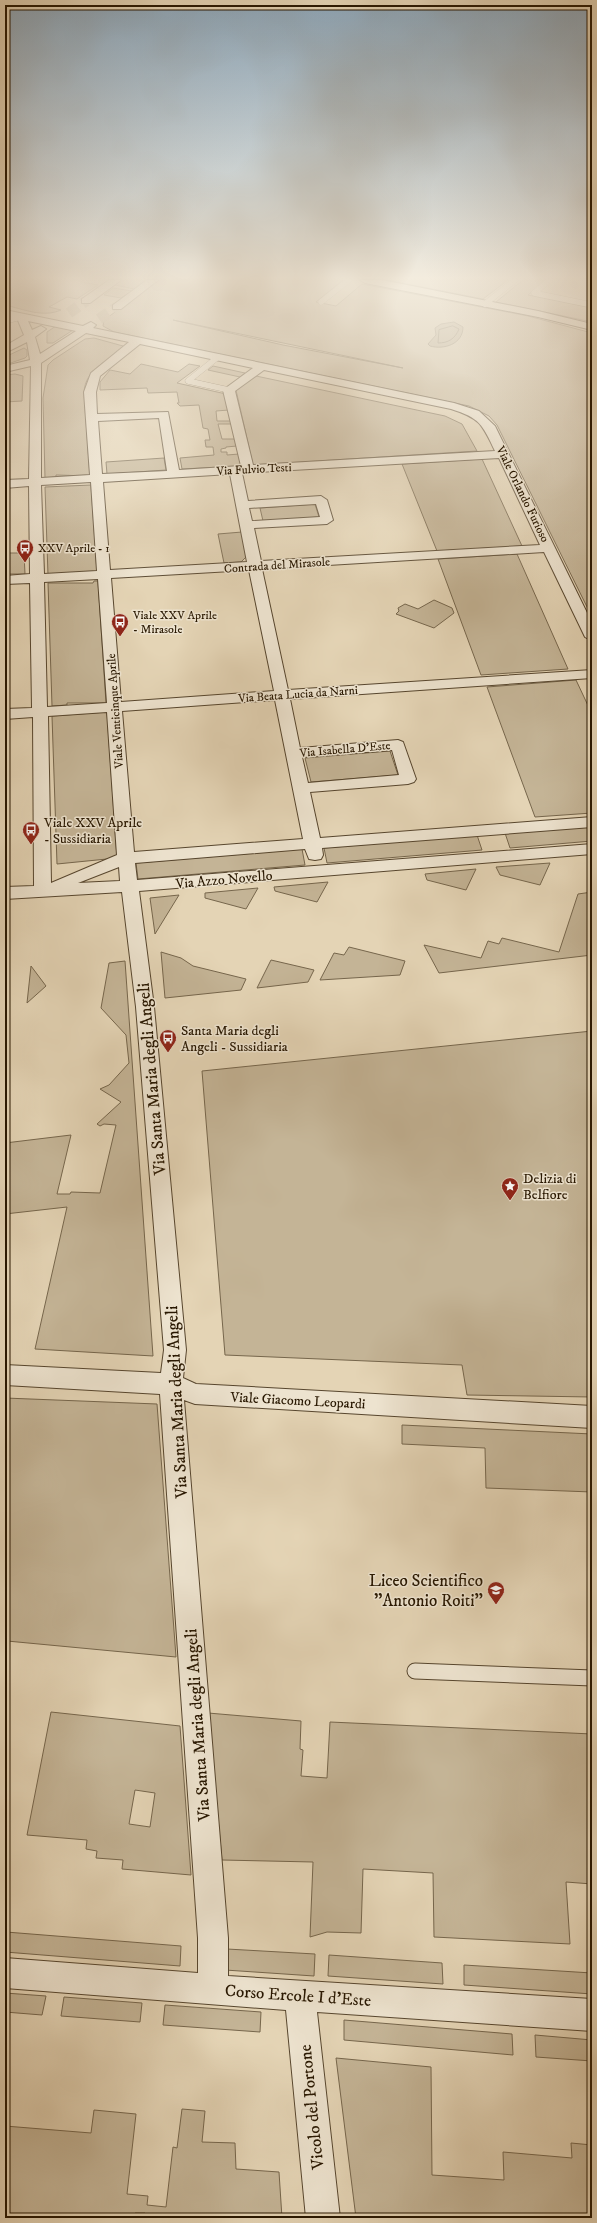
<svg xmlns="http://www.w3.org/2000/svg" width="597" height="2223" viewBox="0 0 597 2223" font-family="'IM FELL DW Pica',serif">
<rect width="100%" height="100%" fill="#e4d4b5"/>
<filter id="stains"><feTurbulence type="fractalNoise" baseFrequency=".005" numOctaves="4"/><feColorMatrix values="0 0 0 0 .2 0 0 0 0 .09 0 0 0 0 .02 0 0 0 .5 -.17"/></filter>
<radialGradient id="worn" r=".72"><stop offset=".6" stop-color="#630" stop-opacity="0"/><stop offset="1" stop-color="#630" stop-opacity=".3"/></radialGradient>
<g fill="#c4b496" stroke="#76664c" fill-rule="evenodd">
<path d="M5 280H84L81 282 98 285 77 299 67 297 49 307 61 310C43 318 23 309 5 305Z"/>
<polygon points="122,280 146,280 134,289 115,285"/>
<path d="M160 280H343L316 302 336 306 362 284 528 316 592 333V617L497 425 489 416 469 406 114 332 103 326 104 320ZM173 320 403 368 283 345Z"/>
<polygon points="387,280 508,280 483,299"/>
<polygon points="523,280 547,280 528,295 592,308 592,322 496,302"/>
<polygon points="113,288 132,291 121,298 104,295"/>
<polygon points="56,326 73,330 53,343 47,343 47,332"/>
<path d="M94 338 123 346C108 363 85 368 84 393L90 476 56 475V477L45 478 43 398 48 365 53 360 85 339Z"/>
<polygon points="24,348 27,350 27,356 25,358 5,365 5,357"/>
<polygon points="141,364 178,372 189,364 200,366 177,383 226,394 229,410 216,411 217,421 231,421 232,424 218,424 222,439 235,439 237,446 226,447 226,448 221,449 221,452 227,452 227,455 239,454 241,466 182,469 180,458 214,455 213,447 206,447 205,440 210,440 208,429 203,428 199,405 180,406 177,403 179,403 177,392 148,393 147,388 100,390 100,382 110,370 130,374"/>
<polygon points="213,366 245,373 240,377 208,370"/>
<polygon points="15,374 23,376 22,401 5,402 5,375"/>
<polygon points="256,376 445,416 462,424 477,451 253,465 236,390"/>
<polygon points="164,458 166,470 107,474 106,462"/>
<polygon points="482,459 522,546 437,551 402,464"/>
<polygon points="91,485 97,572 48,575 45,487"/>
<polygon points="315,504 319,517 263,521 260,508"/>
<polygon points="242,532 247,556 241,562 224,563 218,534"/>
<polygon points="6,553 24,553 25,574 5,574"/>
<polygon points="517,554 568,669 481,675 438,559"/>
<polygon points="94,581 98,581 106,703 67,703 67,705 52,706 48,583 93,583"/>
<polygon points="434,600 452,608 454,613 434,628 396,614 399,611 398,608 405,604 418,609"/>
<polygon points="576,680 592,714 592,813 535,817 487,687"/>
<polygon points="107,712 117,858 57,864 52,716"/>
<polygon points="390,751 398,775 311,782 305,758"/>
<polygon points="592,827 592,841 510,848 505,833"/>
<polygon points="477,835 482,850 327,863 324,848"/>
<polygon points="302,849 305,865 138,879 136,863"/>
<polygon points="550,863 540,885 500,875 496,867"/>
<polygon points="476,869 466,890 427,880 425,874"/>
<polygon points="328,882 317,902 275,891 274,887"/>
<polygon points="258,888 246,909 205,898 205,893"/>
<polygon points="592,892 592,955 439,973 424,945 481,958 488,941 499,944 502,938 559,952 578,894"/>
<polygon points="179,895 155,934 150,898"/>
<polygon points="349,947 405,961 400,975 320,980 334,953 344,955"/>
<polygon points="161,952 181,958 193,966 246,979 241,990 165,998"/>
<polygon points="271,960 314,970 308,982 257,988"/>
<polygon points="125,961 153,1356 35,1349 67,1207 5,1214 5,1143 71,1135 57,1194 70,1194 71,1192 100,1193 116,1125 104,1124 100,1126 97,1124 121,1102 100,1089 109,1085 129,1063 126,1035 101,1008 109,963"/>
<polygon points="31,966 46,986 27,1003"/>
<polygon points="592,1031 592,1397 467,1395 462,1365 225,1355 202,1071"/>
<polygon points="5,1398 157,1404 176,1657 7,1641 5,1647"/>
<polygon points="402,1425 592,1434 592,1492 486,1488 485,1448 402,1444"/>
<path d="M51 1712 180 1726 191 1875 122 1869 123 1860 96 1858 97 1851 86 1849 87 1840 27 1835ZM135 1790 155 1793 150 1827 129 1824Z"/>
<polygon points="208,1713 301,1721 300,1749 303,1750 301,1776 327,1778 330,1722 592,1734 592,1884 566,1882 570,1944 434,1937 433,1873 363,1869 361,1933 327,1932 310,1937 313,1862 222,1860"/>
<polygon points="6,1932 181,1946 180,1966 5,1952"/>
<polygon points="227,1949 315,1954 314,1976 225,1970"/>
<polygon points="329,1955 442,1963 443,1984 328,1976"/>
<polygon points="464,1965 592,1973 592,1994 464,1985"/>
<polygon points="5,1993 46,1996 42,2015 5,2012"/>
<polygon points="64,1997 142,2003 140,2022 61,2016"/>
<polygon points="165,2005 261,2012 260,2032 163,2025"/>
<polygon points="344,2020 512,2034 513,2055 344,2040"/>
<polygon points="535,2035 592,2040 592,2061 536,2057"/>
<polygon points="336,2058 431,2067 432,2175 504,2180 503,2152 572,2158 571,2143 592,2145 592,2218 356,2218"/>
<polygon points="182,2109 205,2111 202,2142 235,2143 236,2169 279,2172 282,2218 145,2218 145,2213 135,2213 135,2218 5,2218 5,2126 91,2133 94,2110 136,2114 127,2194 148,2196 147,2205 166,2207 173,2147 177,2148"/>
</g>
<path fill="#a49478" stroke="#726248" d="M454 322 463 327C463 344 444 350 430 346L428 344 436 335 435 328 441 324Z"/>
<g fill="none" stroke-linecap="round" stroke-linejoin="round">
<path stroke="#66563c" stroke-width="1" d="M453 326 459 329C455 339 448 343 438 343L439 330Z"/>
<g stroke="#beae91" stroke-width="11" stroke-dasharray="11 5.5" stroke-linecap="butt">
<polyline points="69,313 86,301"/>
<polyline points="99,319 117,307"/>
</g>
<g stroke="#57462e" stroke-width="6">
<g id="service-far1">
<polyline points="550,280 534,293 592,305"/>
<polyline points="321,302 349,280"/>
<polyline points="485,304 515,280"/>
<polyline points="5,321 21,317"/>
<polyline points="218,357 188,381 229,390"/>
</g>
</g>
<g stroke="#57462e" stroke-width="17">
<polyline id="service" points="415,1671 592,1678"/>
</g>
<g stroke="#57462e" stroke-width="2">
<g id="minor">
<polygon points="109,280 121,280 90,303 82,303 82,299"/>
<polygon points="147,280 158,280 121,309 113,309 113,305"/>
<path d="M5 310 83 326 91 322 96 325 93 328 454 403 479 411 495 426 592 623V641L585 637 544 552 262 569 288 690 592 670V678L290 699 300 748 398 740 403 742 416 779 414 782 408 784 310 792 320 838 592 817V827L322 848 323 855 321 859 315 860 309 859 305 849 135 863 137 880 592 844V854L139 891 154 1007 186 1350 183 1378 196 1384 592 1406V1428L195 1404 184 1400 228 1938V1976L592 1999V2031L317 2012 340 2218H306L286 2010 5 1988V1958L198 1973V1938L160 1394 5 1385V1365L161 1373 164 1350 136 1007 122 892 5 899V887L34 886 33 717 5 719V709L32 708 30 583 5 584V576L30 574 29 486 5 488V480L29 479 31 366 5 372V366L30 360 27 342 5 353V346L24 335 17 318 5 316ZM28 321 76 331 40 354 35 337 46 329 41 326 32 330ZM86 333 129 342 91 373 84 392 90 475 41 478V363ZM140 344 253 368 223 390 241 466 179 470 168 412 97 414 96 392 100 376ZM264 370 451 409C480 418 482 424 495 451L253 465 235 391ZM159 418 167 471 102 474 98 421ZM499 458 540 545 261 561 254 528 327 524 333 520 327 500 321 496 248 501 242 473ZM230 474 247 562 110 570 103 482ZM91 482 97 571 44 574 41 485ZM316 504 320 517 252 521 249 508ZM249 570 274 691 121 702 111 578ZM98 579 107 703 47 707 44 582ZM275 700 303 839 134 852 122 711ZM107 712 117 855 51 883 48 716ZM392 750 399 775 308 783 302 757ZM119 867 120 881 78 883Z"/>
</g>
</g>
<g stroke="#281701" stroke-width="2">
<polygon id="secondary" points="360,280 382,280 538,311 592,324 592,330 538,317 365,283"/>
</g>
<use href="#service-far1" stroke="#ede3cf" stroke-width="5.5"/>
<use href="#service" stroke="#ede3cf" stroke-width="15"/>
<use href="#minor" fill="#ede3cf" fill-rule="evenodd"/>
<use href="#secondary" fill="#ede3cf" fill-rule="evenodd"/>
</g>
<linearGradient id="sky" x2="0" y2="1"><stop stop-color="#8da7bb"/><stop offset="0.47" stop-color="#f3ecde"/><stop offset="1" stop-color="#f3ecde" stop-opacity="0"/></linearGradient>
<rect width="597" height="591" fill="url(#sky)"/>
<defs>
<g id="bus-pin" transform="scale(0.9)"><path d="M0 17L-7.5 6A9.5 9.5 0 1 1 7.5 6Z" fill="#8f2418" stroke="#ede3cf"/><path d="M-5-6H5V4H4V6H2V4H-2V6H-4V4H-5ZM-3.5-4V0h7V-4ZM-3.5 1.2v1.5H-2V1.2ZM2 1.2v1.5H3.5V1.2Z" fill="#fff"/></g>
<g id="sight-pin" transform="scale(0.9)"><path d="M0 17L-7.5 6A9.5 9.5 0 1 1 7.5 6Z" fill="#8f2418" stroke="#ede3cf"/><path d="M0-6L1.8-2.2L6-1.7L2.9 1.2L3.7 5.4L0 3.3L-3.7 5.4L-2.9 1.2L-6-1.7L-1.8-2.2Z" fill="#fff"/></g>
<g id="school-pin" transform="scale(0.9)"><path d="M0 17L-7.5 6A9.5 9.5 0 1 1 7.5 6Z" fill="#8f2418" stroke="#ede3cf"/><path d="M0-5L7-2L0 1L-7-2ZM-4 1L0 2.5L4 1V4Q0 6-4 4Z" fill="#fff"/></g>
</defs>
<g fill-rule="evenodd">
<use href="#bus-pin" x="25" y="548"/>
<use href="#bus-pin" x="120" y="622"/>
<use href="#bus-pin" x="31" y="830"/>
<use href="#bus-pin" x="168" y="1038"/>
<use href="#sight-pin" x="510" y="1186"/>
<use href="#school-pin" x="496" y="1590"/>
</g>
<g text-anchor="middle" stroke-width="3" stroke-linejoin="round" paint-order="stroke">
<g font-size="12" fill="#281701" stroke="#ede3cf">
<text transform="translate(254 469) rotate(-3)" y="4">Via Fulvio Testi</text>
<text transform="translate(523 494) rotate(64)" y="4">Viale Orlando Furioso</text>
<text transform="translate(277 565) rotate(-4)" y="4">Contrada del Mirasole</text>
<text transform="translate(298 694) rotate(-4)" y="4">Via Beata Lucia da Narni</text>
<text transform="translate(115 711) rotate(-94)" y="4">Viale Venticinque Aprile</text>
<text transform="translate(345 749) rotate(-5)" y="4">Via Isabella D'Este</text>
</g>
<g font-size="12" fill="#281701" stroke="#ede3cf" text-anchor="start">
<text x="38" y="552">XXV Aprile - 1</text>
<text x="133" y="619">Viale XXV Aprile<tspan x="133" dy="14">- Mirasole</tspan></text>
</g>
<g font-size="14" fill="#281701" stroke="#ede3cf" text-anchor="start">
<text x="44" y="827">Viale XXV Aprile<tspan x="44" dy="16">- Sussidiaria</tspan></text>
<text x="181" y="1035">Santa Maria degli<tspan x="181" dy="16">Angeli - Sussidiaria</tspan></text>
<text x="523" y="1183">Delizia di<tspan x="523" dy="16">Belfiore</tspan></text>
</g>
<g font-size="14" fill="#281701" stroke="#ede3cf">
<text transform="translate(224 879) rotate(-5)" y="5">Via Azzo Novello</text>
<text transform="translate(298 1400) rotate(3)" y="5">Viale Giacomo Leopardi</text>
</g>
<g font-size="17" fill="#281701" stroke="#ede3cf">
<text transform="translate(151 1079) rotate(-95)" y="6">Via Santa Maria degli Angeli</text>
<text transform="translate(176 1402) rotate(-93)" y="6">Via Santa Maria degli Angeli</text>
<text transform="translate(197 1725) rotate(-94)" y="6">Via Santa Maria degli Angeli</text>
<text transform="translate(298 1995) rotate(4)" y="6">Corso Ercole I d'Este</text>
<text transform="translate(311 2107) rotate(-96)" y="6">Vicolo del Portone</text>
</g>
<g font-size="17" fill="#281701" stroke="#ede3cf" text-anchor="end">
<text x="483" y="1586">Liceo Scientifico<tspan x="483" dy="20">"Antonio Roiti"</tspan></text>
</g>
</g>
<rect width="597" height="2223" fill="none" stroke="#e4d4b5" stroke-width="20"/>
<rect x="6" y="6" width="585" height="2211" fill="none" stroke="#281701" stroke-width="2"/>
<rect x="10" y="10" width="577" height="2203" fill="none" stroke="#281701"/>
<rect width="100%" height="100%" filter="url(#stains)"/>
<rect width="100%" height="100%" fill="url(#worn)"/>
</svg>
